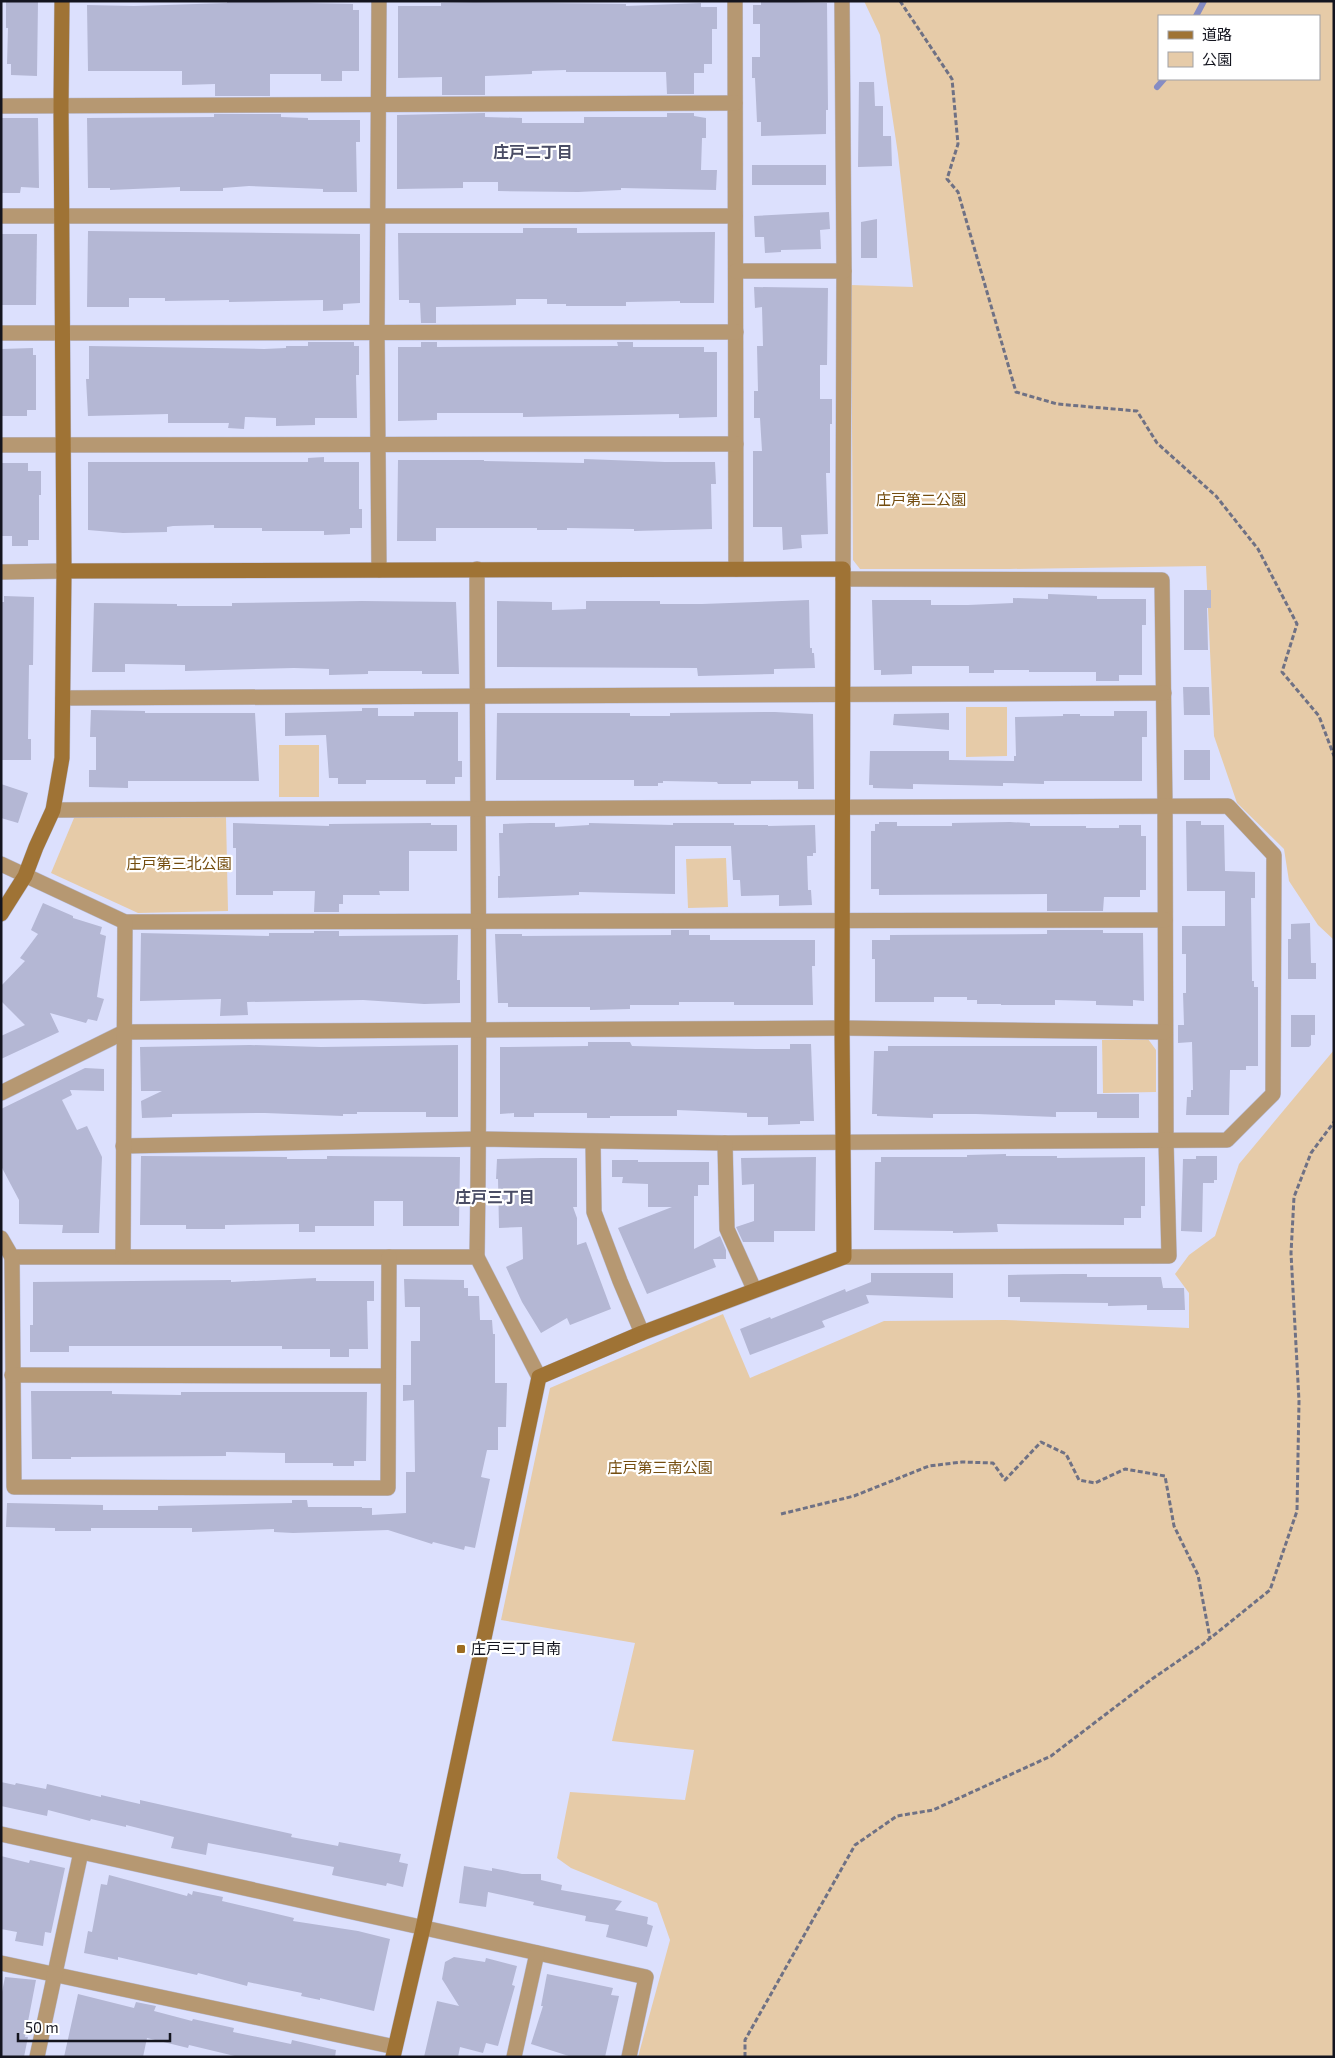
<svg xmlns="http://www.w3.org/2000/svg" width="1335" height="2058" viewBox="0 0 1335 2058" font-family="'Exo 2','Noto Sans JP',sans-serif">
<rect width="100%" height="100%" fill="#dce0fd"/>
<g fill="#e6cba8" fill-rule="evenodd">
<path d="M864 1H1334V940L1318 925 1289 881 1284 849 1237 803 1214 736 1206 566 1009 569H860L853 560 851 285 913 287 898 154 880 35ZM1159 16H1319V79H1159Z"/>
<polygon points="966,707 1007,707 1007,756 966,757"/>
<rect x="279" y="745" width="40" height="52"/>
<polygon points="226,817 228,911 138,913 51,873 74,818"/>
<polygon points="726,858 728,907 688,908 686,859"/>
<polygon points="1148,1039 1156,1050 1156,1092 1103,1093 1102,1040"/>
<polygon points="1334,1050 1334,2057 638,2057 670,1940 657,1903 571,1868 557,1858 570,1792 685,1800 694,1750 612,1741 635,1643 501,1620 550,1388 723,1314 750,1378 884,1321 1005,1320 1189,1328 1189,1293 1175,1274 1189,1255 1215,1236 1239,1164"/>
</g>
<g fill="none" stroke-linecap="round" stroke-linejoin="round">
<g stroke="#868cc3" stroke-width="6">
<polyline points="1196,16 1204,1"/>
<polyline points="1157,87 1164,79"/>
</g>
</g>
<g fill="#b4b7d4">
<polygon points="6,1 38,1 37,76 11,75 11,64 7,64 8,28 6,28"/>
<polygon points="227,1 353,4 353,10 359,10 359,71 342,71 342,81 321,81 321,74 270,74 270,96 215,96 215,84 182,85 182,71 88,71 87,5 134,6 227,3"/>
<polygon points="761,1 827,3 828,110 826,110 826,134 761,136 761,122 757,122 755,78 752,78 752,57 760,57 760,24 753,24 753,5 761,5"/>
<polygon points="474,2 626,4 626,6 701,3 701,7 717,7 717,29 712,29 712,64 704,64 704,73 694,73 694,94 667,94 666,72 566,72 566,70 532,71 532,74 485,76 485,95 442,95 442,77 398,78 398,6 441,6 441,3"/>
<polygon points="859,82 874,82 875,106 883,106 883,136 891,136 892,166 858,167"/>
<polygon points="485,113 485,117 522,118 522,123 584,123 584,117 667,117 667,113 694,113 694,116 706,118 706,138 702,138 701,170 717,170 716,190 621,188 621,190 578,192 498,191 498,182 463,182 463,188 397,189 397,115"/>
<polygon points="214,114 281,114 281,117 308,118 308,120 360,120 360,142 356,142 357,192 323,192 323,189 249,186 223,188 223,191 180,191 180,187 110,190 110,188 88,188 87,118 214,117"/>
<polygon points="1,118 38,118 39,188 21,187 20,193 1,193"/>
<rect x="752" y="165" width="74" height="20"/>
<polygon points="829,212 830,229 820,230 821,249 781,250 781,252 765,253 764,237 755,237 754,216"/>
<polygon points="877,219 877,258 861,258 861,222"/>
<polygon points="523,228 577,228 577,233 715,232 714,303 680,303 680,301 626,302 626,306 566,306 566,304 547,304 547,299 516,299 516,305 436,307 436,323 421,323 420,303 409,303 409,300 399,300 398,233 523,233"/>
<polygon points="88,231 360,234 360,303 343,304 343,310 323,311 323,300 229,302 229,300 165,301 165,298 129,298 129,307 87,307"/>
<polygon points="2,234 37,234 36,305 1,305"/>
<polygon points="754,287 828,288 827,365 820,365 820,399 832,399 832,424 830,424 830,473 826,473 828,534 801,535 802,548 783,550 782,527 753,527 753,451 762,451 760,418 754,418 754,391 758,391 757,346 763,346 762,307 755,308"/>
<polygon points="308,342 354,342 354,346 359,346 359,375 356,375 357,418 315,418 315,425 276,426 276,418 245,417 244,429 228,428 229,423 168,423 168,414 88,416 86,379 89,379 89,346 264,349 286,348 286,346 308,346"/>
<polygon points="421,342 437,342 437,347 618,346 617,342 633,342 633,347 704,347 704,352 717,352 717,417 679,418 679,414 523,417 523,413 437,413 437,420 398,421 398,347 421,347"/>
<polygon points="33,348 33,355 36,355 36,410 27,410 27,416 1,416 1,349"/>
<polygon points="324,457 324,462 359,462 359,509 362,509 362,528 350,528 350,534 324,535 324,531 262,531 262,528 214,528 214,525 173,526 167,527 167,532 123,533 88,530 88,462 308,462 308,458"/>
<polygon points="584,459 665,462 715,462 716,484 711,484 712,529 634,531 634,529 567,528 567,530 537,530 537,528 436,528 436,541 397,541 398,460 484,460 484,461 584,463"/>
<polygon points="1,463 28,463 28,471 41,471 41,495 39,495 39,540 28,540 28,546 12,546 12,536 1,536"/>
<polygon points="1184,590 1211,590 1211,608 1207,608 1208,650 1184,650"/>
<polygon points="1048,594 1097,596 1097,599 1146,599 1146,625 1142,625 1142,675 1119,675 1119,681 1096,681 1096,672 1029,672 1029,670 994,670 994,673 969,673 969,666 912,666 912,674 881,675 881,670 874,670 872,600 931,600 931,605 968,605 1013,603 1013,598 1048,599"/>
<polygon points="4,596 34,597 33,665 29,665 28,739 31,739 31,760 1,760 1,602 4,602"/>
<polygon points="809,600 810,648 812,648 812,653 814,653 815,668 774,669 774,674 698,676 697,668 497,667 497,601 552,602 552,610 586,609 586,601 660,601 660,604 702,604"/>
<polygon points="362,601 456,602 459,674 422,674 422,671 368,671 368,674 329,675 329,669 294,668 185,671 185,665 125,664 125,672 92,672 94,603 177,604 177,606 232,606 232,603"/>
<polygon points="1183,687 1209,687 1210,715 1184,715"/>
<polygon points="362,708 378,708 378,716 414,716 414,712 458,712 458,761 462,761 462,777 455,777 455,784 426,784 426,780 366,780 366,784 338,784 338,778 329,778 326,735 285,736 285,713 362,711"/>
<polygon points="91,710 145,711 145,713 255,713 259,781 128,781 128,788 89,787 89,770 96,770 96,737 90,737"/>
<polygon points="1114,711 1147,711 1147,737 1142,737 1142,781 1044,781 1044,784 1003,783 1003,786 913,784 913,789 873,788 873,785 869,785 870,751 949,751 949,760 1014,761 1014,756 1016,756 1015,717 1063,716 1063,714 1080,714 1080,716 1114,716"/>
<polygon points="775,712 813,714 814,789 798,789 798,781 751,781 751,784 718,784 717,782 663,781 663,783 658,783 658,786 634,786 634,780 496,780 497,713 630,713 630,716 670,716 670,713"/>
<polygon points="949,713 949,730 893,725 894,714"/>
<rect x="1184" y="750" width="26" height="30"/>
<polygon points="1,784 28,793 18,823 1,818"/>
<polygon points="1186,821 1201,821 1201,825 1224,825 1225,871 1255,872 1255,898 1251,898 1252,981 1254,981 1254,987 1258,987 1258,1066 1246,1066 1246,1070 1230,1070 1229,1115 1186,1115 1187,1097 1191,1097 1191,1090 1193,1090 1192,1042 1178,1043 1178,1025 1184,1025 1183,993 1186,993 1186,954 1182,954 1182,926 1225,926 1225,891 1187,891"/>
<polygon points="879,822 897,822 897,826 952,826 952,823 1010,822 1030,823 1030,826 1086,826 1086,828 1119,828 1119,825 1141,825 1141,836 1146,836 1146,890 1140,890 1140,897 1104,897 1103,911 1047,911 1047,894 879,895 879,889 871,889 871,831 875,831 875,824 879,824"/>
<polygon points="233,823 329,826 329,824 431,823 431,825 457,825 457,851 409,851 409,891 379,891 380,895 343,895 343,904 339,904 339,912 314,912 315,891 273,891 273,895 236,895 236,848 233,848"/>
<polygon points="530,823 555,823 555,827 589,825 589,823 673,825 673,823 734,823 734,825 768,825 768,826 815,825 816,853 813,853 813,856 807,856 808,890 811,890 812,905 779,906 779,895 741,896 740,880 733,880 731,846 675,846 675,894 579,892 579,895 498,898 498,876 500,876 499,833 503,833 503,824"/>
<polygon points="43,903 73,916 73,918 102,927 100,934 106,936 97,997 104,999 97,1021 88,1019 86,1023 50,1013 59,1032 1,1059 1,1036 25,1025 1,1001 1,986 25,961 20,958 38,934 31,930"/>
<polygon points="1310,923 1311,963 1316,963 1316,979 1288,979 1288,939 1291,939 1291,924"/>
<polygon points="671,930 689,930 689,935 710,935 710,940 815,940 815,966 812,966 813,1005 734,1005 734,1002 679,1002 679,1005 630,1005 630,1009 590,1010 590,1007 508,1007 508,1003 498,1003 495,934 522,934 522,936 671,935"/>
<polygon points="1047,930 1103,930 1103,933 1143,933 1144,1001 1133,1000 1133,1006 1096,1005 1096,1001 1055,1000 1055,1005 1001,1005 1001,1004 977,1004 977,1000 967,1000 967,997 934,997 934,1002 875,1002 875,959 872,959 872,940 890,940 890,935 1047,934"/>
<polygon points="314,931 339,931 339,936 458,935 457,980 460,980 460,1003 424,1004 363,1000 247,1002 248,1015 220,1016 221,999 140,1001 141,933 269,936 269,933 314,933"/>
<polygon points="1291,1015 1315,1015 1315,1035 1311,1035 1311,1045 1309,1047 1291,1047"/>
<polygon points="588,1042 630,1042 632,1046 756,1049 790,1049 790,1044 811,1044 814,1121 800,1121 800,1124 768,1125 768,1117 747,1117 747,1113 677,1110 677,1116 610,1116 610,1118 587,1118 587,1113 534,1113 534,1117 514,1117 514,1113 500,1114 500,1047 588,1046"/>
<polygon points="250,1045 321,1047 458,1045 458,1117 426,1117 426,1112 357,1112 357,1114 343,1114 343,1116 265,1113 172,1114 172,1117 142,1118 141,1101 162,1091 141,1091 140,1047"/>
<polygon points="888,1046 1097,1046 1097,1094 1139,1094 1139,1118 1097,1118 1097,1112 1056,1112 1056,1117 976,1114 933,1114 933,1118 877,1116 877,1114 872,1114 874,1051 888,1051"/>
<polygon points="85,1068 104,1069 104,1091 70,1090 72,1095 62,1100 77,1130 87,1126 102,1157 99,1233 62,1233 63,1225 19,1224 19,1200 1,1166 1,1109"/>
<polygon points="1006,1154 1006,1156 1057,1156 1057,1158 1145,1157 1145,1206 1141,1206 1141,1218 1124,1218 1124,1225 997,1224 998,1232 953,1233 953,1231 874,1230 875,1162 881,1162 881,1157 967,1157 967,1155"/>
<polygon points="141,1156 287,1157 287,1159 327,1159 327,1156 460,1157 459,1226 403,1226 403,1201 374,1201 374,1226 315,1226 315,1232 299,1232 299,1224 225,1225 225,1229 186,1229 186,1225 140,1225"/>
<polygon points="1196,1156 1217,1156 1217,1180 1214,1180 1214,1183 1203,1183 1202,1232 1181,1231 1183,1159 1196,1159"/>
<polygon points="816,1157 815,1231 774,1231 774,1242 743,1242 736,1227 754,1221 754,1184 742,1185 741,1158"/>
<polygon points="542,1158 577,1158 577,1207 573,1207 577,1218 577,1245 586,1242 611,1309 570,1325 567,1318 541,1333 522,1302 506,1267 523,1259 522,1227 499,1228 498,1179 496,1179 497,1159"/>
<polygon points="612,1160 638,1160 638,1162 709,1162 709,1185 698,1185 698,1196 694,1196 694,1249 720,1236 726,1250 726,1259 713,1259 716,1267 647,1294 618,1228 672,1207 648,1207 648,1184 622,1183 623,1177 612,1177"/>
<polygon points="871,1273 953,1273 953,1298 866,1295 869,1303 822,1321 825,1327 750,1355 740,1329 770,1317 771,1319 845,1289 846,1292 871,1282"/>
<polygon points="1064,1274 1087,1274 1087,1277 1161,1277 1163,1288 1184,1288 1185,1310 1147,1310 1147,1305 1108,1306 1108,1303 1020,1302 1020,1297 1008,1297 1008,1275"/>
<polygon points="316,1278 316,1281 374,1281 374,1301 367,1301 368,1349 349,1349 349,1357 330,1357 330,1349 282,1349 282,1346 69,1346 69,1352 30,1352 30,1325 33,1325 33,1282 231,1280 231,1282"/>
<polygon points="404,1279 464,1280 464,1288 468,1288 468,1296 479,1296 480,1320 492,1320 493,1334 495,1334 495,1383 507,1383 506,1427 498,1427 498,1450 487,1450 481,1477 490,1479 475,1548 465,1546 464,1550 433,1542 432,1544 388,1530 293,1533 274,1532 274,1529 192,1532 192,1528 91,1528 91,1531 55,1531 55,1528 6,1527 7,1503 103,1505 103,1510 158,1510 158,1506 292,1503 292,1500 307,1500 308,1507 362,1507 362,1508 372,1508 372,1515 406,1513 406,1472 415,1472 414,1400 403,1401 403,1385 411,1385 411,1341 420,1341 420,1307 405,1307"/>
<polygon points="31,1391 112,1391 112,1394 181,1395 181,1392 367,1392 366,1461 354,1461 354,1466 333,1466 333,1463 285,1463 285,1453 226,1452 226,1456 71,1457 71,1459 32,1459"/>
<polygon points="1,1782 15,1785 16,1783 46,1789 47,1784 101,1797 101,1795 140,1804 140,1800 292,1834 291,1837 338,1846 339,1842 401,1854 399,1862 408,1864 403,1887 387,1883 386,1886 332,1875 334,1867 208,1843 206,1855 171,1848 174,1837 126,1825 126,1827 91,1819 90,1821 48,1810 47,1816 1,1806"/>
<polygon points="1,1856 29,1863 30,1860 65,1868 51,1933 45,1932 43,1946 15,1941 17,1932 1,1929"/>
<polygon points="464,1866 492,1871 492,1868 522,1874 541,1874 541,1880 562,1885 561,1890 622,1901 615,1910 648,1917 647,1924 653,1926 647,1947 606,1937 609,1925 585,1921 586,1916 533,1905 534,1902 488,1892 486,1907 459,1903"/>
<polygon points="109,1875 187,1896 188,1893 192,1895 193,1891 223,1897 222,1901 294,1918 293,1921 358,1931 390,1939 374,2011 320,1998 320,2000 301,1996 302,1993 248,1982 247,1986 198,1973 197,1975 118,1957 118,1960 84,1953 88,1931 92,1932 101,1884 107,1885"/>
<polygon points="454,1957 485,1962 486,1958 517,1966 512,1985 515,1986 498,2046 486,2043 483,2053 460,2047 458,2057 424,2057 437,2001 459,2006 442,1979 445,1962"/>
<polygon points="547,1974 613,1988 611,1995 619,1996 605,2057 572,2057 531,2044 543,2006 541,2006"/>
<polygon points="5,1977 36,1980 25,2037 28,2037 24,2057 1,2057 1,1997"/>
<polygon points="78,1994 134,2008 136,2002 156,2006 154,2011 192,2021 193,2019 234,2028 233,2032 291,2044 292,2040 336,2050 335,2057 239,2057 189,2045 188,2048 147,2038 143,2057 64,2057"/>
</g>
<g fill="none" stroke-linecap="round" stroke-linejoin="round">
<g stroke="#b8bbd5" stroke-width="16">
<g id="street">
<polyline points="379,1 377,332 379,570"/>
<polyline points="735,1 736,569"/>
<polyline points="842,1 844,271 843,569"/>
<polyline points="1,106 735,103"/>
<polyline points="1,216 735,216"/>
<polyline points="736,271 844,271"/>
<polyline points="1,333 736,332"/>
<polyline points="1,445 736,444"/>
<path d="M477 569C477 799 481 1028 477 1257"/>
<polyline points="1,572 64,571"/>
<polyline points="843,579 1162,580 1165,806 1166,1141 1169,1256 844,1257"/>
<polyline points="63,698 1164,693"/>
<polyline points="53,810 1228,806 1274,855 1273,1094 1227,1140 725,1143 479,1139 123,1146"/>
<polyline points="1,864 125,922 1165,920"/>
<polyline points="1,1093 124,1032 842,1028 1165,1032"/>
<polyline points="593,1142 594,1212 620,1281 642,1333"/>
<polyline points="725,1143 727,1229 754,1289"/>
<polyline points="1,1238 12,1257 477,1257 539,1377"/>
<polyline points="123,1256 125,922"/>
<polyline points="12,1257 14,1487 388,1488 389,1257"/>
<polyline points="12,1375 388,1376"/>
<polyline points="1,1834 646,1977 629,2057"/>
<polyline points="1,1963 395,2047"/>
<polyline points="37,2057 81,1852"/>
<polyline points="514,2057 537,1953"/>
</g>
</g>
<g stroke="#b8bbd5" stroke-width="16">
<g id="secondary">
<polyline points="64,571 843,569 842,1028 844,1257 642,1333 539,1377 423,1928 393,2057"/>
<polyline points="1,914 25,876 36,847 53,810 62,758 64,571 61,106 62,1"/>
</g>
</g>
<g stroke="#6f7184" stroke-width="3" stroke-dasharray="5 2.5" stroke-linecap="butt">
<polyline points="900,1 952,79 958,144 947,179 958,192 1016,392 1057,404 1137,411 1157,443 1216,496 1258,549 1297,624 1282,672 1319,716 1334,756"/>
<polyline points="781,1514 854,1496 929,1466 962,1462 993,1463 1005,1480 1041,1442 1066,1454 1079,1480 1095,1483 1125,1469 1165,1476 1174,1526 1198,1575 1210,1638"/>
<polyline points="745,2057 745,2040 855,1845 897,1816 933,1810 1051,1756 1152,1679 1203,1644 1270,1590 1297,1511 1299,1401 1291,1253 1294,1197 1311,1153 1334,1122"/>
</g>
<use href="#street" stroke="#b69872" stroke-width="15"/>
<use href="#secondary" stroke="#9f7335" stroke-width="15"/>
</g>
<rect fill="#9d6c20" stroke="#fff" stroke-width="2" x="456" y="1644" width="10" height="10" rx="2.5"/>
<g text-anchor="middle" stroke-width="4.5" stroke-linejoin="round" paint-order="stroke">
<g font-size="15" fill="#744d0f" stroke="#fff">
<text x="921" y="505">庄戸第二公園</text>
<text x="179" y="869">庄戸第三北公園</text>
<text x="660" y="1473">庄戸第三南公園</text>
</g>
<g font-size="15" fill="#14151f" stroke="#fff" text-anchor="start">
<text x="471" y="1654">庄戸三丁目南</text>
</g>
<g font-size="16" font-weight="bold" fill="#4a4d65" stroke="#fff">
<text x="533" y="158">庄戸二丁目</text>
<text x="495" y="1203">庄戸三丁目</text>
</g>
</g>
<rect width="1335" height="2058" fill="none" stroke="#14151f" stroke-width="5"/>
<rect x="1158" y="15" width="162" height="65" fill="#ffffff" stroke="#a1a1a5"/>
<rect x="1168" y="31" width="25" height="8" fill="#9f7335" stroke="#a1a1a5"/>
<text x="1202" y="40" font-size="15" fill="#14151f">道路</text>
<rect x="1168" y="52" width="25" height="15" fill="#e6cba8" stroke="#a1a1a5"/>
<text x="1202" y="65" font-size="15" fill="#14151f">公園</text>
<path d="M18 2033v8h152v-8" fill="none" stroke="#14151f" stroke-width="2.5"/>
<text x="25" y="2033" font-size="15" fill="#14151f" stroke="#ffffff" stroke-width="4" paint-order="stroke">50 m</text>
</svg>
